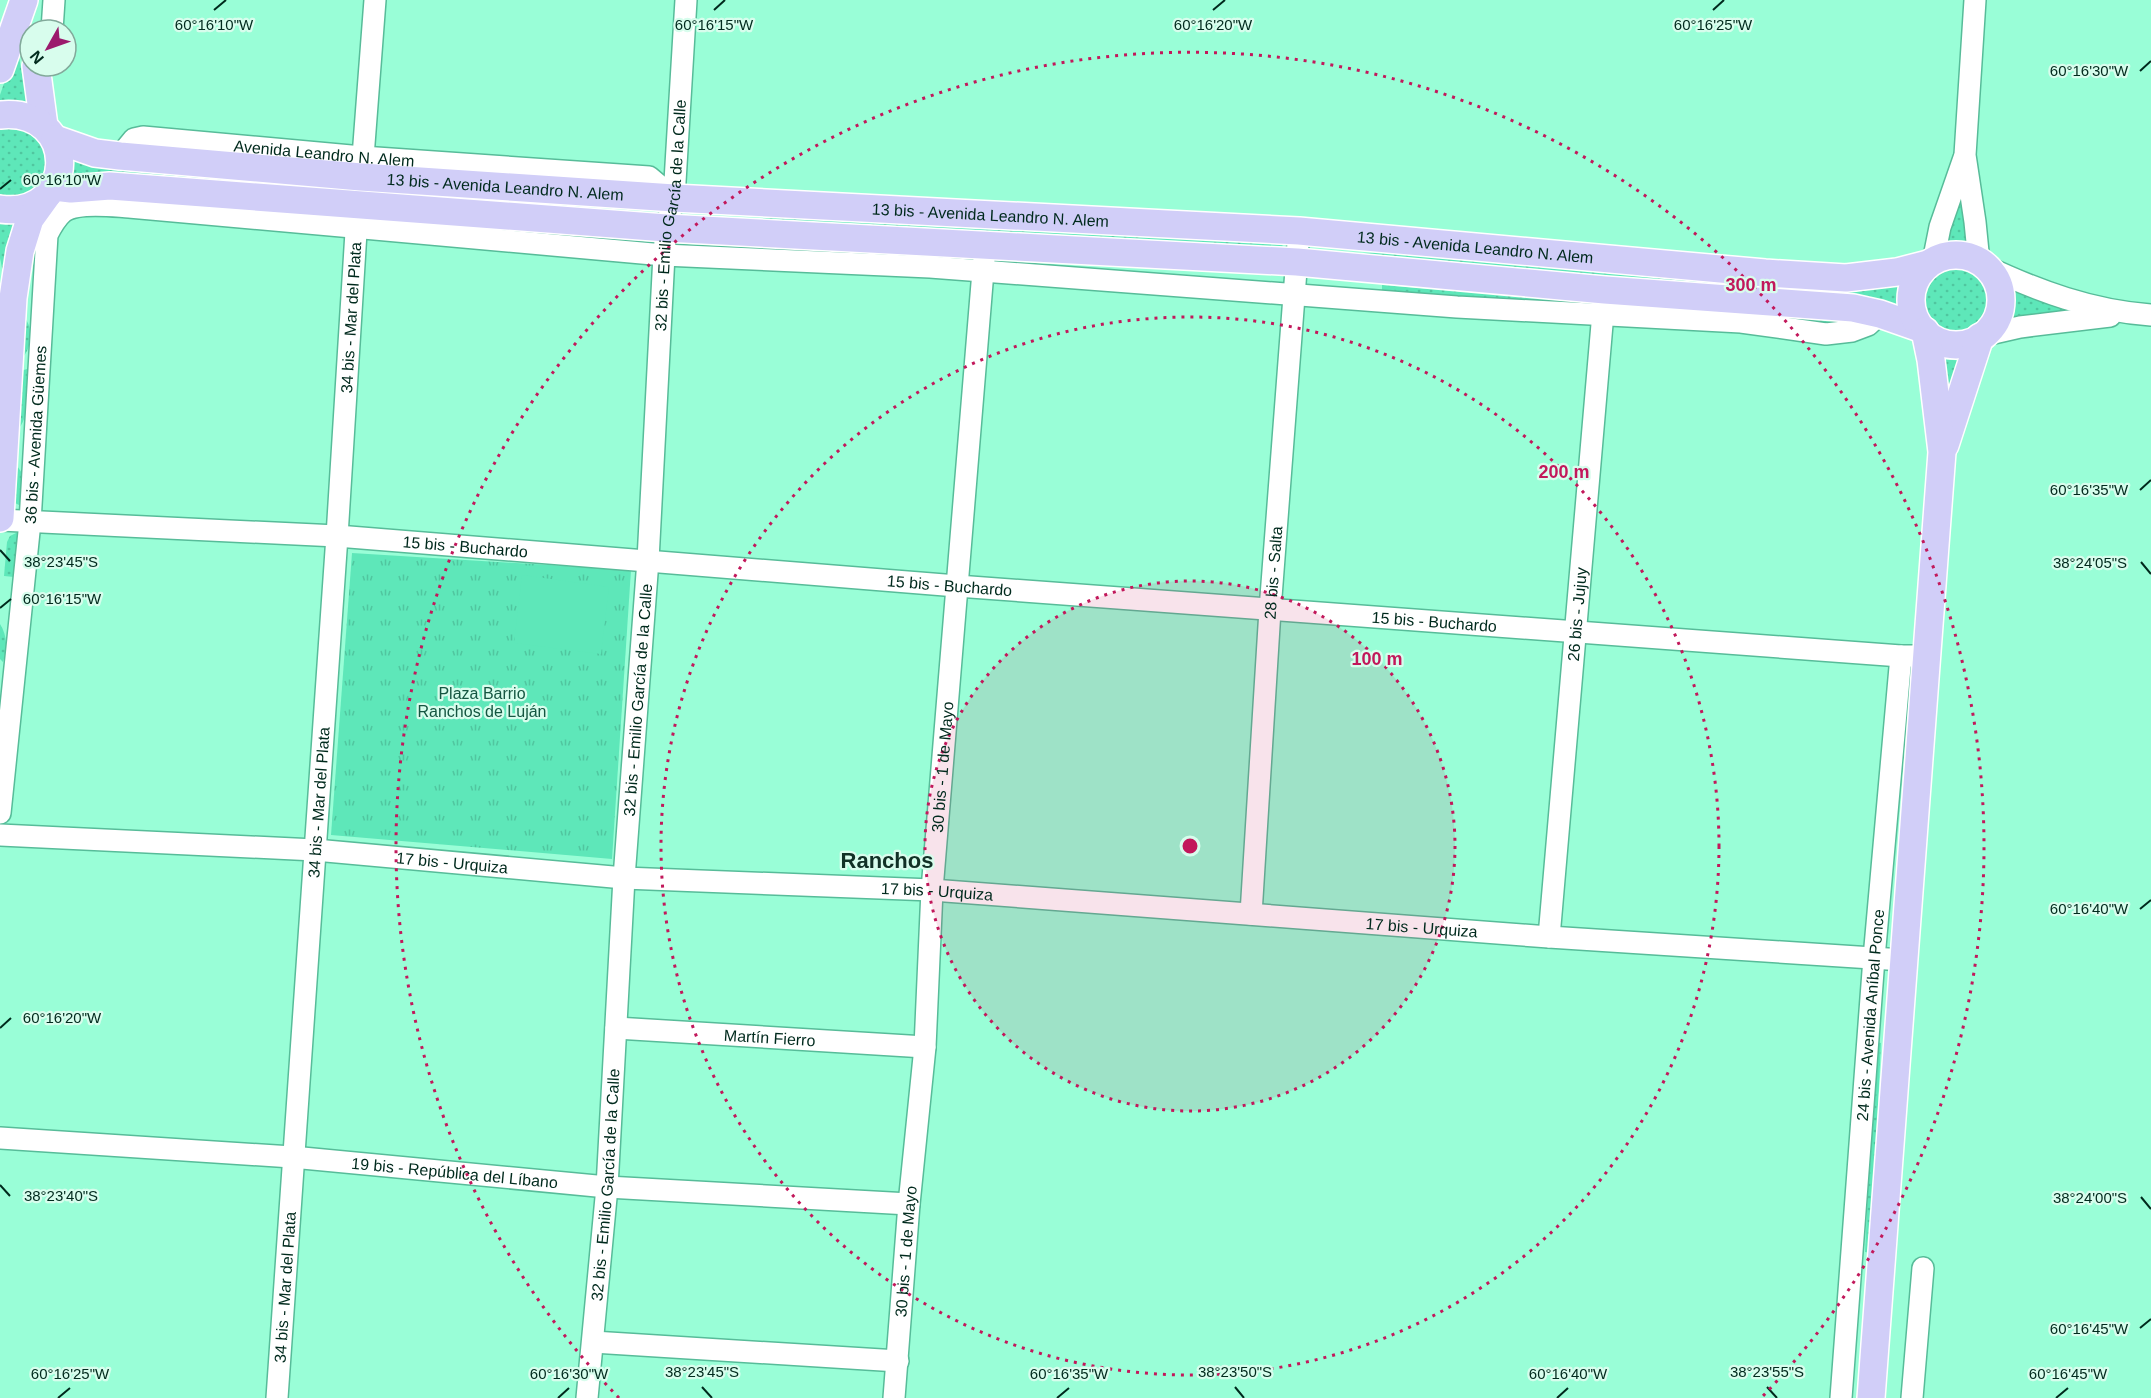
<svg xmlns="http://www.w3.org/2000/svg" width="2151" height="1398" viewBox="0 0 2151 1398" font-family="Helvetica,sans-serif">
<defs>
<pattern id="grass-dots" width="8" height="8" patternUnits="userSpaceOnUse" patternTransform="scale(1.5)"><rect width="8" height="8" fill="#5ee7b9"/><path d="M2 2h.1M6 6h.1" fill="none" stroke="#50c69f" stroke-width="1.8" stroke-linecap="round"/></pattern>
<pattern id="park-tufts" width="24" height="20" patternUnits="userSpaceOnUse" patternTransform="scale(1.5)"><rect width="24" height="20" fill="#5ee7b9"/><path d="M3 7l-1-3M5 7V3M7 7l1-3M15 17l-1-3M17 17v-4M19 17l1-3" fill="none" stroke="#50c69f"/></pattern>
</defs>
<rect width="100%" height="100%" fill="#99fed7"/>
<g fill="url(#grass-dots)">
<polygon points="17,45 27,103 0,101 0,95"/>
<path d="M14 124C20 127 30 129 36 134 53 148 49 184 28 194 21 197 8 196 0 196V126Z"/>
<polygon points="69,154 656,206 655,211 590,205 556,209 68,184"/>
<polygon points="1964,192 1969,241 1947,241"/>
<polygon points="683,215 755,220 779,216 1283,240 1282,252 683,219"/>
<polygon points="0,222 18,225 4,278 0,258"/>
<polygon points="1309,249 1362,253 1415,251 1901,282 1897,309 1309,255"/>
<circle cx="1955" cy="300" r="35"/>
<polygon points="1382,285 1581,301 1578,307 1382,291"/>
<polygon points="2014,290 2070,311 2011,319"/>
<path d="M1752 313 1859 322C1822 329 1788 321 1752 313Z"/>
<path d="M22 314C36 330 32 349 18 363Z"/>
<polygon points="1939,359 1966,361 1947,416"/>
<path d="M27 369C30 392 31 420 12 436L17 372Z"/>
<polygon points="10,456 22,473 23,507 15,503 11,491"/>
<polygon points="16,533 25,533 14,577 4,576 7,542 10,536"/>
<path d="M0 624C8 637 7 648 3 662L0 659Z"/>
<polygon points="1875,1042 1881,1043 1871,1253 1865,1252"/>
</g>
<polygon fill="url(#park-tufts)" points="352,553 631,570 612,859 331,835"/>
<polygon fill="#5ee7b9" points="522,575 609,587 601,654 514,643"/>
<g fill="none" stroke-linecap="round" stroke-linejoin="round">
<g stroke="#57bc99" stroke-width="24">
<g id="minor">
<polyline points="1975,0 1965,155 1975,222 1979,262"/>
<polyline points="52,30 54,0"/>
<path id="s1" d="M120 156 134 139 143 137 362 157 649 177 674 198"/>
<polyline points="362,170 375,0"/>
<polyline points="1933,262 1940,227 1964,158"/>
<path d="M1985 266C2038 291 2092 311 2151 315"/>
<polyline points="1985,335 2020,327 2110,316"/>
<path id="s2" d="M0 520 337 536 957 586 1901 656"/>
<path id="s3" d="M0 813 30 522 47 235C51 227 56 218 63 212 77 201 112 206 129 207L664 255 930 267 1457 307 1741 322 1826 334 1852 331 1868 325 1880 314"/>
<path id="s4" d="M0 835 315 850 624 878 932 890 1549 937 1903 960"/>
<path id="s5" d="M1251 914 1270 610 1299 231"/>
<path id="s6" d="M1549 937 1604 301"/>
<path id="s7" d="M616 1028 925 1047"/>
<path id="s8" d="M0 1138 292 1157 607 1187 909 1204"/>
<polyline points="593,1342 898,1361"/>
<path id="s9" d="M277 1398 337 536 357 216"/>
<path id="s10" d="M587 1398 607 1187 624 878 648 560 664 255 666 228 674 198 686 0"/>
<path id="s11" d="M894 1398 909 1204 925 1047 932 890 984 259"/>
<path id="s12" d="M1841 1398 1874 958 1901 656H1913"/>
<polyline points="1912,1398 1923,1268"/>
</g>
</g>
<g stroke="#fff" stroke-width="30">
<g id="major">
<polyline points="36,66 44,126"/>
<polyline points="0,69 24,0"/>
<path d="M0 115C81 107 78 220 0 209"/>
<path id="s13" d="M55 139 95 153 120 156 361 177 674 198 1299 231 1765 273 1846 278 1897 272 1928 264"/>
<polyline points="54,187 71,189 110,186 666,228 1297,262 1605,290 1853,308 1880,314 1920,328"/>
<circle cx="1956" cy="300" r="45"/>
<polyline points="1945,445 1980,337"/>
<polyline points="0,518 13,298 20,251 30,219 48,194"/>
<polyline points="1871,1398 1942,452 1931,360 1925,331"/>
</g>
</g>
<use href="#minor" stroke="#fff" stroke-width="21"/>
<use href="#major" stroke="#d1cef8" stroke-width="27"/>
</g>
<path fill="none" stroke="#002a1d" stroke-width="2" d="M214 10 226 0M714 10 725 0M1213 10 1225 0M1713 10 1724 0M2140 71 2151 61M0 189 11 180M2140 490 2151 480M0 550 10 561M2141 562 2151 574M0 608 11 599M2140 909 2151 900M0 1028 11 1018M0 1185 10 1196M2141 1197 2151 1209M2140 1328 2151 1319M702 1387 712 1398M1235 1387 1244 1398M1767 1387 1777 1398M58 1398 70 1388M558 1398 569 1388M1057 1398 1069 1388M1557 1398 1568 1388M2056 1398 2068 1388"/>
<circle cx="1190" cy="846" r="265" fill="#c2185b" fill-opacity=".12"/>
<g fill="none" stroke="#c2185b" stroke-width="3" stroke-dasharray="3 6">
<circle cx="1190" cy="846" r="265"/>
<circle cx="1190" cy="846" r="529"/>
<path d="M619 1398A794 794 0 1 1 1761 1398"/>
</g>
<g text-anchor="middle" stroke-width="4.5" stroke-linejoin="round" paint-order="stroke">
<g font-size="16" fill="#002a1d" stroke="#d8fded">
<text dy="6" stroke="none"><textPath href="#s1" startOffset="213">Avenida Leandro N. Alem</textPath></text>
<text dy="6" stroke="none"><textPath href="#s13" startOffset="454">13 bis - Avenida Leandro N. Alem</textPath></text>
<text dy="6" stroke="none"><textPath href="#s10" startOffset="1186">32 bis - Emilio García de la Calle</textPath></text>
<text dy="6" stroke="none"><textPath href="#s13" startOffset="940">13 bis - Avenida Leandro N. Alem</textPath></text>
<text dy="6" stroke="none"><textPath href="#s13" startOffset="1426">13 bis - Avenida Leandro N. Alem</textPath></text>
<text dy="6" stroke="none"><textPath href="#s9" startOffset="1083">34 bis - Mar del Plata</textPath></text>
<text dy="6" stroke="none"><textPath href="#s3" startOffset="380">36 bis - Avenida Güemes</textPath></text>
<text dy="6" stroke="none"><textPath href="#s2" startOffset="466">15 bis - Buchardo</textPath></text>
<text dy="6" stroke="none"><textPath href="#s5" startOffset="342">28 bis - Salta</textPath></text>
<text dy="6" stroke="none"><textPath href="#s2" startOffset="952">15 bis - Buchardo</textPath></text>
<text dy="6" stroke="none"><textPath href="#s6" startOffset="324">26 bis - Jujuy</textPath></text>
<text dy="6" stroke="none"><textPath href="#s2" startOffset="1438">15 bis - Buchardo</textPath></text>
<text dy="6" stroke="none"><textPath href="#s10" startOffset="700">32 bis - Emilio García de la Calle</textPath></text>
<text dy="6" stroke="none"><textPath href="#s11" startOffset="633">30 bis - 1 de Mayo</textPath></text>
<text dy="6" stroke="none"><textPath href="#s9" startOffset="597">34 bis - Mar del Plata</textPath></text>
<text dy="6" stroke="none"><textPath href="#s4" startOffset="453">17 bis - Urquiza</textPath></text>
<text dy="6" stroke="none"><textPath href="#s4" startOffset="939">17 bis - Urquiza</textPath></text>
<text dy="6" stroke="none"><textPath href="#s4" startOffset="1425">17 bis - Urquiza</textPath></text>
<text dy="6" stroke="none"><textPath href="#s12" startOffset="384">24 bis - Avenida Aníbal Ponce</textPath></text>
<text dy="6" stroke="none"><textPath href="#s7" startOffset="154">Martín Fierro</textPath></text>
<text dy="6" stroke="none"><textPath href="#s8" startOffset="456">19 bis - República del Líbano</textPath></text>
<text dy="6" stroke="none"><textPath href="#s10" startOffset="214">32 bis - Emilio García de la Calle</textPath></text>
<text dy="6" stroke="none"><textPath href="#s11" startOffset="147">30 bis - 1 de Mayo</textPath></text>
<text dy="6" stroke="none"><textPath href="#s9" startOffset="111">34 bis - Mar del Plata</textPath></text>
</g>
<g font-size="16" fill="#145641" stroke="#d8fded">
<text x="482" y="699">Plaza Barrio<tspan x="482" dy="18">Ranchos de Luján</tspan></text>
</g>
<g font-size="22" font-weight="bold" fill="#113126" stroke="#d8fded">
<text x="887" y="868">Ranchos</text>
</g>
</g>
<g font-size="15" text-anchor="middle" fill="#002a1d" stroke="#d8fded" stroke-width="4.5" stroke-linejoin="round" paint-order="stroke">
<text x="214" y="30">60°16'10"W</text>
<text x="714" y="30">60°16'15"W</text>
<text x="1213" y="30">60°16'20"W</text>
<text x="1713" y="30">60°16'25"W</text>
<text x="2089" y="76">60°16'30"W</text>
<text x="62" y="185">60°16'10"W</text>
<text x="2089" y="495">60°16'35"W</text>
<text x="61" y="567">38°23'45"S</text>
<text x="2090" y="568">38°24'05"S</text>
<text x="62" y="604">60°16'15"W</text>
<text x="2089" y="914">60°16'40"W</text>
<text x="62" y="1023">60°16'20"W</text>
<text x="61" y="1201">38°23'40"S</text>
<text x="2090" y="1203">38°24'00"S</text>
<text x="2089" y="1334">60°16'45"W</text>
<text x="702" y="1377">38°23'45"S</text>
<text x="1235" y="1377">38°23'50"S</text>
<text x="1767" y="1377">38°23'55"S</text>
<text x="70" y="1379">60°16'25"W</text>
<text x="569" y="1379">60°16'30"W</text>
<text x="1069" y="1379">60°16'35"W</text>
<text x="1568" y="1379">60°16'40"W</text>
<text x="2068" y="1379">60°16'45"W</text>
</g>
<circle cx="1190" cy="846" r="9" fill="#c2185b" stroke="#d8fded" stroke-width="3"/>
<g font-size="18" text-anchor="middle" font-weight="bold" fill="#c2185b" stroke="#d8fded" stroke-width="4.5" stroke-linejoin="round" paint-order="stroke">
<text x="1751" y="291">300 m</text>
<text x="1564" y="478">200 m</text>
<text x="1377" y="665">100 m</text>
</g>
<g transform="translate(48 48) rotate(230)"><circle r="28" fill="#d8fded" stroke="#82a99a" stroke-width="1.5"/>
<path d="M0-4.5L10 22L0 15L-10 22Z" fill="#9c1a6d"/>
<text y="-9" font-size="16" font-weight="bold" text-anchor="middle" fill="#002a1d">N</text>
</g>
</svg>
